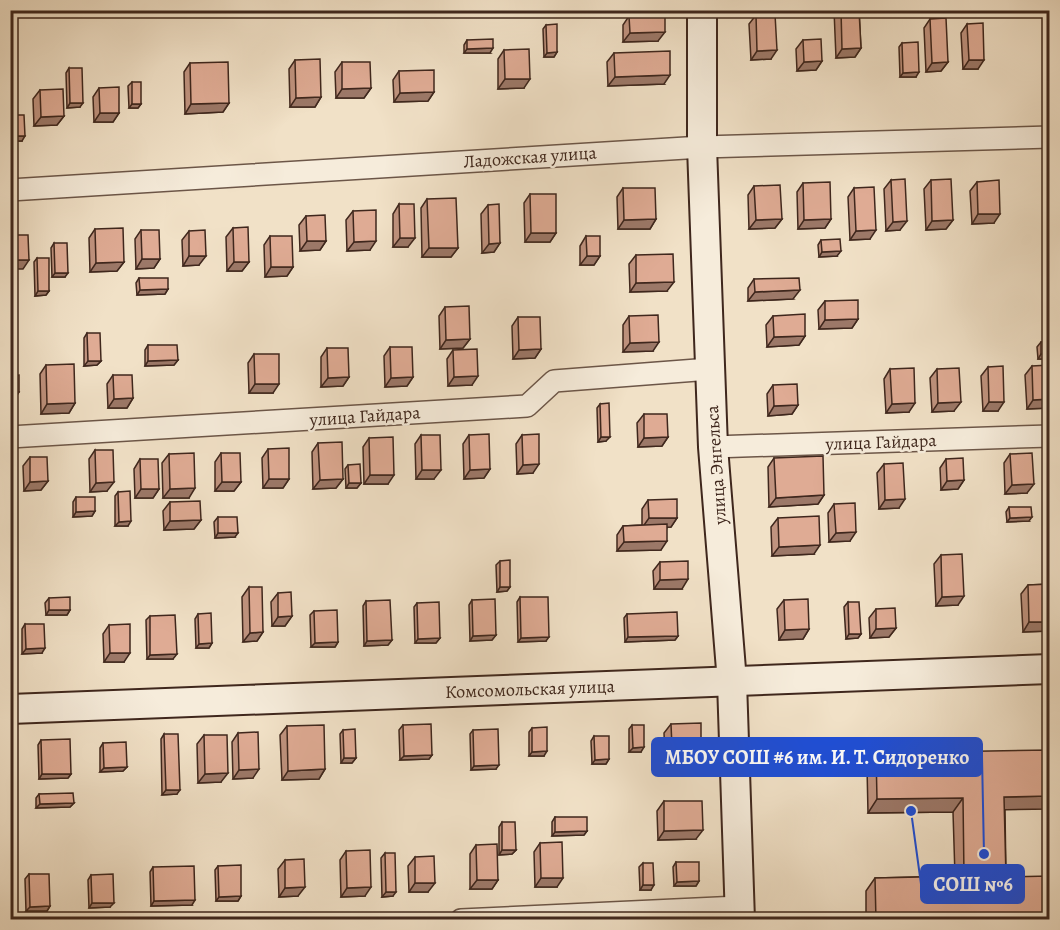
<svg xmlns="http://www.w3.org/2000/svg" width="1060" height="930" viewBox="0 0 1060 930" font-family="Alegreya,serif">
<rect width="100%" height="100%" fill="#f1e1c7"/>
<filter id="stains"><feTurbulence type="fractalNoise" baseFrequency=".00333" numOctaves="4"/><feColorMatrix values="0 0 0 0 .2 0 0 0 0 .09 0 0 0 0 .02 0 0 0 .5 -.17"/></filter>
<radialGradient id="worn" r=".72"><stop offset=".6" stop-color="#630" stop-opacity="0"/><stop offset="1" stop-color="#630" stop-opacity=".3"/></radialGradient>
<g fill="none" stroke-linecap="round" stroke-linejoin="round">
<g stroke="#6c5648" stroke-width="24">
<g id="street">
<polyline points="10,190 702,147 1050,137"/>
<polyline points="10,437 527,406 554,381 710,369"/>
<polyline points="713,447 1050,436"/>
<polyline points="461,920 739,907"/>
</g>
</g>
<g stroke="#3f271d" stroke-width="32">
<g id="secondary">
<polyline points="702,10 702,147 713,447 732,682 740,920"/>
<polyline points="10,709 1050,669"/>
</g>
</g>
<use href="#street" stroke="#f6ecdb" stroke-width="21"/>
<use href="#secondary" stroke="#f6ecdb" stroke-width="28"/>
</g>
<g fill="#c0937f" stroke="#3f271d" stroke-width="1.5">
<polygon points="636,10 678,10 676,14 647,16 658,41 623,42 623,25 629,16 636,16"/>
<polygon points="834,10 859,10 861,48 855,57 836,58"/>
<polygon points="756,15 771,59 751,60 749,24"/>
<polygon points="930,19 948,62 941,71 926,72 924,28"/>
<polygon points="967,24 978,69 963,69 961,33"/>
<polygon points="546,25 557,52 554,57 544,57 543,29"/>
<polygon points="467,40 490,53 464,53 464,45"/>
<polygon points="803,40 822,61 816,70 797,71 796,49"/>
<polygon points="902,43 916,77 900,77 899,47"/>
<polygon points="504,50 524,88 498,89 498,59"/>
<polygon points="614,53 664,84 608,86 607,62"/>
<polygon points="295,60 321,97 315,107 290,107 289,69"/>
<polygon points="342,62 371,88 364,98 336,98 335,72"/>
<polygon points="190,63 229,103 223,112 185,114 184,72"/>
<polygon points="69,68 80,107 67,108 66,73"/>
<polygon points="399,71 434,92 428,101 394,102 393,80"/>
<polygon points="132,82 141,104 138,108 129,108 128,86"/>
<polygon points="99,88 119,113 113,122 94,122 93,97"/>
<polygon points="40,90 64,116 57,125 34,126 33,99"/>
<polygon points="12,115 22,141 10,141 10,118"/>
<polygon points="891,180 900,230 886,231 884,189"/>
<polygon points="931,180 953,220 946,229 926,230 924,189"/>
<polygon points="977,182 994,223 972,224 970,191"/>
<polygon points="803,183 831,219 825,228 798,229 797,192"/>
<polygon points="754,186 782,219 775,228 749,229 748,195"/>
<polygon points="623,188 656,219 650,229 618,229 617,197"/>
<polygon points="854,188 870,239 850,240 848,197"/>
<polygon points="530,194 556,233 550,242 525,242 524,203"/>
<polygon points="427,199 458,248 451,257 422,257 421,208"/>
<polygon points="399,204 408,247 393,247 393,214"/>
<polygon points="488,205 500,243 494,252 482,253 481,214"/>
<polygon points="353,211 370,250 347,251 346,220"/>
<polygon points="306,216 326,241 320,250 300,251 299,225"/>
<polygon points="233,228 249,262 242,271 227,271 226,237"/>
<polygon points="95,229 124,262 117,271 90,272 89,238"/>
<polygon points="141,230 160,259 154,268 136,269 135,239"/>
<polygon points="189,231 199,265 183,266 182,240"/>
<polygon points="270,236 293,267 287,276 265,277 264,245"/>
<polygon points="586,236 600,256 594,265 580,265 580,246"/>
<polygon points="821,240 837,256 819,257 818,245"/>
<polygon points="54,243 65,277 52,277 51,248"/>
<polygon points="636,255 667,291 630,292 629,264"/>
<polygon points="37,258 49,291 46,295 35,296 34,262"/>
<polygon points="139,278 168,289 165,294 137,295 136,283"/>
<polygon points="754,279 793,299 748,301 748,288"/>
<polygon points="825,301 858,319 852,328 819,329 818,310"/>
<polygon points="445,307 470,339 463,348 440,349 439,316"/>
<polygon points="629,316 653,351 623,352 623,325"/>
<polygon points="773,316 805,336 799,345 767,347 766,325"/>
<polygon points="518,317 541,349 535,358 513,359 512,326"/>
<polygon points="87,333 101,361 97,365 84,366 84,338"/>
<polygon points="1041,342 1050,342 1050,359 1038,359 1037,347"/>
<polygon points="148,345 178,360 174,365 145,366 145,350"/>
<polygon points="390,347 413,377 407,386 385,387 384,356"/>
<polygon points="327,348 349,377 343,386 321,387 321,357"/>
<polygon points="453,350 472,385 448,386 447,359"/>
<polygon points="254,354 273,393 249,393 248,363"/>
<polygon points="46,365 75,403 69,413 41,414 40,374"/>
<polygon points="1032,366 1050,408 1027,409 1025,375"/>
<polygon points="988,367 998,411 983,411 981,376"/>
<polygon points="890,369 909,412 886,413 884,379"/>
<polygon points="937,369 954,411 932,412 930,378"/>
<polygon points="113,375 133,398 127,408 108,408 107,384"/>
<polygon points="773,385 798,405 792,414 768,416 767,394"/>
<polygon points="600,404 606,441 598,442 597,408"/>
<polygon points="644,414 668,437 662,446 638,447 637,423"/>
<polygon points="421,435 434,479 416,479 415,444"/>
<polygon points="469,435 490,469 484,478 464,479 463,444"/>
<polygon points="522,435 533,473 517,474 516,444"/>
<polygon points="369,438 388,484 364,484 363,447"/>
<polygon points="318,443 343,479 336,488 313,489 312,452"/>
<polygon points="268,449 289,479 283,488 263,488 262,458"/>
<polygon points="95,450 107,491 90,492 89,459"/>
<polygon points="221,453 241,482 234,491 215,491 215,462"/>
<polygon points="169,454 189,498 163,498 162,463"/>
<polygon points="1010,454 1027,493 1005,494 1004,463"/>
<polygon points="30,457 48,481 41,490 24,491 23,466"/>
<polygon points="774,458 824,495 818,504 769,507 768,467"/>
<polygon points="140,459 159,489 153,498 135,498 134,469"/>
<polygon points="946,459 964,480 958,489 941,490 940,468"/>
<polygon points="884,464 899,508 879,509 877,473"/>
<polygon points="348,465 361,483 357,488 346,488 345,469"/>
<polygon points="118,492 128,526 115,526 115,496"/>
<polygon points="76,497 95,511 92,516 73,517 73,502"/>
<polygon points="648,500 677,518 671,527 667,527 661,550 617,551 617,535 623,526 642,525 642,509"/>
<polygon points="170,502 201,520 194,529 164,530 163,511"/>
<polygon points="834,504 850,541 829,542 828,513"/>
<polygon points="1009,507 1029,521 1007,522 1006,512"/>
<polygon points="218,517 235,537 215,538 214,522"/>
<polygon points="778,518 814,554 772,556 771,527"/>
<polygon points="941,555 958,605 936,606 934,564"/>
<polygon points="500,561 510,587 507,591 497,592 496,565"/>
<polygon points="660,562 682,589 654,589 653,571"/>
<polygon points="1050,584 1050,631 1023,632 1021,594 1028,585"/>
<polygon points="249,587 263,632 257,641 243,642 242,597"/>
<polygon points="278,593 292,616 285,626 272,626 271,602"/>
<polygon points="520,597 546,641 518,642 517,602"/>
<polygon points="49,598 70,610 67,615 46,615 45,603"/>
<polygon points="472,600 496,635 492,640 470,641 469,605"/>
<polygon points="784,600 809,629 803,639 779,640 777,609"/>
<polygon points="366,601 392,640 388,645 364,646 363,606"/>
<polygon points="848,602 861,634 858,638 846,639 844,607"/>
<polygon points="417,603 440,638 436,643 415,643 414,607"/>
<polygon points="876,609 896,628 889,637 870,638 869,618"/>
<polygon points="314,611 338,642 335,647 311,647 310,615"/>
<polygon points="198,614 212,643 209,648 196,648 195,619"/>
<polygon points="627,614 678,636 675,640 625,642 624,618"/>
<polygon points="150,616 173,659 147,659 146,620"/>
<polygon points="25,624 42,653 22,654 22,629"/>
<polygon points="109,625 124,662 104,662 103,634"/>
<polygon points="671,724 701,746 695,755 665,756 664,733"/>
<polygon points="403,725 432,755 429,759 400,760 399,730"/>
<polygon points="632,725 641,752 629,752 629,729"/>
<polygon points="287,726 325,769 319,779 282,780 280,735"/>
<polygon points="532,728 544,756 529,756 529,732"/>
<polygon points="343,730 356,758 352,763 341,763 340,734"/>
<polygon points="473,730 496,769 471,770 470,734"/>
<polygon points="238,733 253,778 233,779 232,742"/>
<polygon points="164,734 177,794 162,795 161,739"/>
<polygon points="204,735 221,782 198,783 197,744"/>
<polygon points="594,736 609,759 606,764 592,764 591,741"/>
<polygon points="41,740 71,774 68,778 39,779 38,745"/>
<polygon points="103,743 127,767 123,771 100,772 100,748"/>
<polygon points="876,753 1005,810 1006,877 1050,920 866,920 866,891 875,878 955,876 953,812 868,813 867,767"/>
<polygon points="39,794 74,803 70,807 36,808 36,798"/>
<polygon points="664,801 696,839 658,840 657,811"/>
<polygon points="555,817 587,831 584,835 552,836 552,822"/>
<polygon points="502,822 516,850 512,854 499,855 499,827"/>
<polygon points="540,843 557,887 535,887 534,852"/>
<polygon points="476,845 498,880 492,889 470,889 470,854"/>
<polygon points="346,851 365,896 341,897 340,860"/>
<polygon points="385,853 393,896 382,897 381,858"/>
<polygon points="415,857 428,892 409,892 408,866"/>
<polygon points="285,860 298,896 279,897 278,869"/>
<polygon points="676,862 699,881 696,886 674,886 673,867"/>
<polygon points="643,863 651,890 640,890 639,867"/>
<polygon points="218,866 241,896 238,901 216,901 215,870"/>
<polygon points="153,867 192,905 151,906 150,872"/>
<polygon points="29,874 50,906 47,911 26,911 25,879"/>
<polygon points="91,875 110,907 89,908 88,880"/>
</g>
<g fill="#9c7868" stroke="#3f271d" stroke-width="1.5">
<polygon points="256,10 269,10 255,13"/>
<polygon points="641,10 678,10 676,14 636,17"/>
<polygon points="665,32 658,41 623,42 630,33"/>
<polygon points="493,48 490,53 464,53 467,49"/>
<polygon points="861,48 855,57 836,58 842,49"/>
<polygon points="777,50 771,59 751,60 757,51"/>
<polygon points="557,52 554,57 544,57 547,53"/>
<polygon points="969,60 984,60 978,69 963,69"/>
<polygon points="822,61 816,70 797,71 804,62"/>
<polygon points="948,62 941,71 926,72 932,63"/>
<polygon points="919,72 916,77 900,77 903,73"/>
<polygon points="670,75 664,84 608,86 615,77"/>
<polygon points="505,79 530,79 524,88 498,89"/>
<polygon points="371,88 364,98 336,98 342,89"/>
<polygon points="434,92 428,101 394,102 400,93"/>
<polygon points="321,97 315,107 290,107 296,98"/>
<polygon points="70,103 83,103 80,107 67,108"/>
<polygon points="229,103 223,112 185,114 191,104"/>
<polygon points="132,104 141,104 138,108 129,108"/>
<polygon points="100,113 119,113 113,122 94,122"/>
<polygon points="64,116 57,125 34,126 41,117"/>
<polygon points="13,136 25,136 22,141 10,141"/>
<polygon points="978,214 1000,214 994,223 972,224"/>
<polygon points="656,219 650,229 618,229 624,220"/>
<polygon points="782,219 775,228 749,229 756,220"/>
<polygon points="831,219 825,228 798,229 804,220"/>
<polygon points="953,220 946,229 926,230 932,221"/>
<polygon points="907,221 900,230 886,231 893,222"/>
<polygon points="876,230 870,239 850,240 856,231"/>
<polygon points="531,233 556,233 550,242 525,242"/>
<polygon points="400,238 415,238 408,247 393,247"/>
<polygon points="307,241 326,241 320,250 300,251"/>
<polygon points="376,241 370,250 347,251 354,242"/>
<polygon points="500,243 494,252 482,253 489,244"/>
<polygon points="429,248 458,248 451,257 422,257"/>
<polygon points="841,251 837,256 819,257 822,252"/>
<polygon points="189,256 206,256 199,265 183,266"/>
<polygon points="587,256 600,256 594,265 580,265"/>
<polygon points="142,259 160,259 154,268 136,269"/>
<polygon points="10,260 29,260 23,269 10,269"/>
<polygon points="124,262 117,271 90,272 96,263"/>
<polygon points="234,262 249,262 242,271 227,271"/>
<polygon points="271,267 293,267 287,276 265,277"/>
<polygon points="55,273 68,273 65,277 52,277"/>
<polygon points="674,282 667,291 630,292 636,283"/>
<polygon points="168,289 165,294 137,295 140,290"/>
<polygon points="800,290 793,299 748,301 755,292"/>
<polygon points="38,291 49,291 46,295 35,296"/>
<polygon points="858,319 852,328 819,329 825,320"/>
<polygon points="805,336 799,345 767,347 774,337"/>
<polygon points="470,339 463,348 440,349 446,340"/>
<polygon points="659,342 653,351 623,352 630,343"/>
<polygon points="541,349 535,358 513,359 519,350"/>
<polygon points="1041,354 1050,354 1050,359 1038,359"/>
<polygon points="178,360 174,365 145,366 148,361"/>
<polygon points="88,361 101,361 97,365 84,366"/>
<polygon points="478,376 472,385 448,386 454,377"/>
<polygon points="349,377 343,386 321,387 328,378"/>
<polygon points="413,377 407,386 385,387 391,378"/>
<polygon points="255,384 279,384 273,393 249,393"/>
<polygon points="10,392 19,392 16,397 10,397"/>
<polygon points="133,398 127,408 108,408 114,399"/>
<polygon points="1050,399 1050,408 1027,409 1033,400"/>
<polygon points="961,402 954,411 932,412 938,403"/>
<polygon points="989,402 1004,402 998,411 983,411"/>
<polygon points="75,403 69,413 41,414 47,404"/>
<polygon points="915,403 909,412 886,413 892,404"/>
<polygon points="798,405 792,414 768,416 774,406"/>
<polygon points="601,437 610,437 606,441 598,442"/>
<polygon points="668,437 662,446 638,447 644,438"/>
<polygon points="539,464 533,473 517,474 523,465"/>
<polygon points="490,469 484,478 464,479 470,470"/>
<polygon points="422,470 441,470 434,479 416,479"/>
<polygon points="370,475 394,475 388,484 364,484"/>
<polygon points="269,479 289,479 283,488 263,488"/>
<polygon points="343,479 336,488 313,489 320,480"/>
<polygon points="964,480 958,489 941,490 947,481"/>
<polygon points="48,481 41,490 24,491 30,482"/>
<polygon points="114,482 107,491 90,492 96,483"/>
<polygon points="222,482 241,482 234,491 215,491"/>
<polygon points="349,483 361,483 357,488 346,488"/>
<polygon points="1034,484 1027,493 1005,494 1012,485"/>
<polygon points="195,488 189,498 163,498 170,489"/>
<polygon points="141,489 159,489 153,498 135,498"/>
<polygon points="824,495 818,504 769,507 776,498"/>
<polygon points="905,499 899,508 879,509 885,500"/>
<polygon points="95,511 92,516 73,517 76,512"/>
<polygon points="1032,517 1029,521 1007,522 1010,518"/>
<polygon points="649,518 677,518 671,527 642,528"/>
<polygon points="201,520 194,529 164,530 170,521"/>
<polygon points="131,521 128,526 115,526 119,522"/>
<polygon points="856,532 850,541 829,542 836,533"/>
<polygon points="218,533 238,533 235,537 215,538"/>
<polygon points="667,541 661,550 617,551 624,542"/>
<polygon points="820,545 814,554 772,556 779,547"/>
<polygon points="688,579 682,589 654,589 660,580"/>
<polygon points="500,587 510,587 507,591 497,592"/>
<polygon points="964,596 958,605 936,606 942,597"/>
<polygon points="49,610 70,610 67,615 46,615"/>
<polygon points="292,616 285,626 272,626 278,617"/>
<polygon points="1029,622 1050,622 1050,631 1023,632"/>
<polygon points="896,628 889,637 870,638 876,629"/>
<polygon points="809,629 803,639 779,640 785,630"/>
<polygon points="263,632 257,641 243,642 250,633"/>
<polygon points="849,634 861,634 858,638 846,639"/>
<polygon points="496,635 492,640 470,641 473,636"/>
<polygon points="678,636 675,640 625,642 628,637"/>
<polygon points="549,637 546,641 518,642 521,638"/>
<polygon points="440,638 436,643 415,643 418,639"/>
<polygon points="392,640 388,645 364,646 367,641"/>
<polygon points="338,642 335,647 311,647 315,643"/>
<polygon points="212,643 209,648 196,648 199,644"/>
<polygon points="45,648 42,653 22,654 26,649"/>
<polygon points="110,653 130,653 124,662 104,662"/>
<polygon points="177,654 173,659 147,659 150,655"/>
<polygon points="701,746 695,755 665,756 672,747"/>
<polygon points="644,747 641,752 629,752 633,748"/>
<polygon points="547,751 544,756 529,756 532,752"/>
<polygon points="432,755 429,759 400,760 404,756"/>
<polygon points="344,758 356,758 352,763 341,763"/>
<polygon points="609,759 606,764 592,764 595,760"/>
<polygon points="499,765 496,769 471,770 474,766"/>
<polygon points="127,767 123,771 100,772 104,768"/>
<polygon points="259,769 253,778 233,779 239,770"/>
<polygon points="325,769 319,779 282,780 288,771"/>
<polygon points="228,773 221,782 198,783 205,774"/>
<polygon points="42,774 71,774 68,778 39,779"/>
<polygon points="166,790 180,790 177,794 162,795"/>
<polygon points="1050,796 1050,809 995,810 1004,797"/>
<polygon points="963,798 953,812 868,813 877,799"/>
<polygon points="74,803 70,807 36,808 40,804"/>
<polygon points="703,830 696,839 658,840 664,831"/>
<polygon points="587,831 584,835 552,836 555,832"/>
<polygon points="502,850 516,850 512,854 499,855"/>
<polygon points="541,878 563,878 557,887 535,887"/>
<polygon points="477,880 498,880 492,889 470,889"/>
<polygon points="699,881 696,886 674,886 677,882"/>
<polygon points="415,883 435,883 428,892 409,892"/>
<polygon points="643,885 654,885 651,890 640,890"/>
<polygon points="305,887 298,896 279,897 285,888"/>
<polygon points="371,887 365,896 341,897 347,888"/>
<polygon points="386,892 396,892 393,896 382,897"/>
<polygon points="241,896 238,901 216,901 219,897"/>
<polygon points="195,900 192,905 151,906 154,901"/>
<polygon points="92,903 114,903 110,907 89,908"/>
<polygon points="50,906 47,911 26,911 30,907"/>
</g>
<g fill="#dfab94" stroke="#3f271d" stroke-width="1.5">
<polygon points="841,10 859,10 861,48 842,49"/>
<polygon points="775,14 777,50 757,51 756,15"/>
<polygon points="665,15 665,32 630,33 629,16"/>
<polygon points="946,18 948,62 932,63 930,19"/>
<polygon points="983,23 984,60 969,60 967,24"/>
<polygon points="557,24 557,52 547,53 546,25"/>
<polygon points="493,39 493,48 467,49 467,40"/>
<polygon points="821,39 822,61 804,62 803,40"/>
<polygon points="918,42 919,72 903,73 902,43"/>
<polygon points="529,49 530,79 505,79 504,50"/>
<polygon points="670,51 670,75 615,77 614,53"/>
<polygon points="320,59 321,97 296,98 295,60"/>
<polygon points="228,62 229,103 191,104 190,63"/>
<polygon points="342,62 370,62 371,88 342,89"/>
<polygon points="69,68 82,68 83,103 70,103"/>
<polygon points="434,70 434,92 400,93 399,71"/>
<rect x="132" y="82" width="9" height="22"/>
<polygon points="119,87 119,113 100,113 99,88"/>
<polygon points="63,89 64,116 41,117 40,90"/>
<polygon points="12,115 24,115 25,136 13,136"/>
<polygon points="905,179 907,221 893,222 891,180"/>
<polygon points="951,179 953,220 932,221 931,180"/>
<polygon points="999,180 1000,214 978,214 977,182"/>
<polygon points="830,182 831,219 804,220 803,183"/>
<polygon points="780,185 782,219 756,220 754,186"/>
<polygon points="874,187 876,230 856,231 854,188"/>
<polygon points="623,188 655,188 656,219 624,220"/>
<polygon points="530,194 556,194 556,233 531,233"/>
<polygon points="456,198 458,248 429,248 427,199"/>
<polygon points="399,204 414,204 415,238 400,238"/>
<polygon points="499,204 500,243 489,244 488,205"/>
<polygon points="376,210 376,241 354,242 353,211"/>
<polygon points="325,215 326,241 307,241 306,216"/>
<polygon points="248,227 249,262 234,262 233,228"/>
<polygon points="123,228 124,262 96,263 95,229"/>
<polygon points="141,230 159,230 160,259 142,259"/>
<polygon points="205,230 206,256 189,256 189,231"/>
<polygon points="10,235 28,235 29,260 10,260"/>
<polygon points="270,236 292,236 293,267 271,267"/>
<polygon points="586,236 600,236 600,256 587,256"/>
<polygon points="840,239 841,251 822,252 821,240"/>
<polygon points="54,243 67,243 68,273 55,273"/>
<polygon points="673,254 674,282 636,283 636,255"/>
<polygon points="37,258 49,258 49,291 38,291"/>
<polygon points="139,278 168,278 168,289 140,290"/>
<polygon points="799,278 800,290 755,292 754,279"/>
<polygon points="858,300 858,319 825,320 825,301"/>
<polygon points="469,306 470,339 446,340 445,307"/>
<polygon points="805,314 805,336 774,337 773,316"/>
<polygon points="658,315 659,342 630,343 629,316"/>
<polygon points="518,317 540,317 541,349 519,350"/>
<polygon points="87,333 100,333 101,361 88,361"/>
<rect x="1041" y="342" width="9" height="12"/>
<polygon points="148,345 177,345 178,360 148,361"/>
<polygon points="390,347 412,347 413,377 391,378"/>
<polygon points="327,348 348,348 349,377 328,378"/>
<polygon points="477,349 478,376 454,377 453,350"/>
<polygon points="254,354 279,354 279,384 255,384"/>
<polygon points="74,364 75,403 47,404 46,365"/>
<polygon points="1050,365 1050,399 1033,400 1032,366"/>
<polygon points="1003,366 1004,402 989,402 988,367"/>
<polygon points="914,368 915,403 892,404 890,369"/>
<polygon points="959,368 961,402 938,403 937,369"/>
<polygon points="19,375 19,392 10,392 10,376"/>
<polygon points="113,375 132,375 133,398 114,399"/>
<polygon points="797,384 798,405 774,406 773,385"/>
<polygon points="609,403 610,437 601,437 600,404"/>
<polygon points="644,414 667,414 668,437 644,438"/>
<polygon points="489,434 490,469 470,470 469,435"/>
<polygon points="539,434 539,464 523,465 522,435"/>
<polygon points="421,435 440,435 441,470 422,470"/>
<polygon points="393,437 394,475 370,475 369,438"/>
<polygon points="342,442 343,479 320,480 318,443"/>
<polygon points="289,448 289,479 269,479 268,449"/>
<polygon points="95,450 113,450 114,482 96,483"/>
<polygon points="194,453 195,488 170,489 169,454"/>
<polygon points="221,453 240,453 241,482 222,482"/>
<polygon points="1032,453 1034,484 1012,485 1010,454"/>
<polygon points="823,456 824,495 776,498 774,458"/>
<polygon points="30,457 47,457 48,481 30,482"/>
<polygon points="963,458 964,480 947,481 946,459"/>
<polygon points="140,459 158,459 159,489 141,489"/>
<polygon points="903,463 905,499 885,500 884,464"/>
<polygon points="360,464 361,483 349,483 348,465"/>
<polygon points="130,491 131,521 119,522 118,492"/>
<polygon points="76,497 95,497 95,511 76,512"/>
<polygon points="677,499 677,518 649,518 648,500"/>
<polygon points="200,501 201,520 170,521 170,502"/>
<polygon points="855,503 856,532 836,533 834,504"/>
<polygon points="1009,507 1031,507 1032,517 1010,518"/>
<polygon points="819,516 820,545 779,547 778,518"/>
<polygon points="218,517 237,517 238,533 218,533"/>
<polygon points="667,524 667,541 624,542 623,526"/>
<polygon points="962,554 964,596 942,597 941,555"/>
<polygon points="510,560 510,587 500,587 500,561"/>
<polygon points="688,561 688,579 660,580 660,562"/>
<polygon points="1050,584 1050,622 1029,622 1028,585"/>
<polygon points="249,587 262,587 263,632 250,633"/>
<polygon points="291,592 292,616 278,617 278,593"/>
<polygon points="70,597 70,610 49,610 49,598"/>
<polygon points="520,597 548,597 549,637 521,638"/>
<polygon points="495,599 496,635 473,636 472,600"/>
<polygon points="808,599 809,629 785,630 784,600"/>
<polygon points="390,600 392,640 367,641 366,601"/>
<polygon points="439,602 440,638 418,639 417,603"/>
<polygon points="848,602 859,602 861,634 849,634"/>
<polygon points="895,608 896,628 876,629 876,609"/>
<polygon points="337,610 338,642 315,643 314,611"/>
<polygon points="677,612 678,636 628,637 627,614"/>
<polygon points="211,613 212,643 199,644 198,614"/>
<polygon points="175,615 177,654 150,655 150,616"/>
<polygon points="25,624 44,624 45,648 26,649"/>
<polygon points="130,624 130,653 110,653 109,625"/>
<polygon points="701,723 701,746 672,747 671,724"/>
<polygon points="431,724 432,755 404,756 403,725"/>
<polygon points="324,725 325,769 288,771 287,726"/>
<polygon points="632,725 644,725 644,747 633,748"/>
<polygon points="547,727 547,751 532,752 532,728"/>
<polygon points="355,729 356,758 344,758 343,730"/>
<polygon points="498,729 499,765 474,766 473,730"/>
<polygon points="258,732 259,769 239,770 238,733"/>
<polygon points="164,734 178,734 180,790 166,790"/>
<polygon points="204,735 227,735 228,773 205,774"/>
<polygon points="594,736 609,736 609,759 595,760"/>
<polygon points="70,739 71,774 42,774 41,740"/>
<polygon points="126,742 127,767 104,768 103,743"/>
<polygon points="1050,750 1050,796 1004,797 1006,877 1050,876 1050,920 876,920 875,878 964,876 963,798 877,799 876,753"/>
<polygon points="73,793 74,803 40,804 39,794"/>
<polygon points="664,801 702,801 703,830 664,831"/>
<polygon points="555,817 587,817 587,831 555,832"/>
<polygon points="502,822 515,822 516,850 502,850"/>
<polygon points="562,842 563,878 541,878 540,843"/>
<polygon points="497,844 498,880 477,880 476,845"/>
<polygon points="370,850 371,887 347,888 346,851"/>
<polygon points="385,853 395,853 396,892 386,892"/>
<polygon points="434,856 435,883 415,883 415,857"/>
<polygon points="304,859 305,887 285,888 285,860"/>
<polygon points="676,862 699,862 699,881 677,882"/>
<polygon points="643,863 653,863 654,885 643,885"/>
<polygon points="241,865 241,896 219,897 218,866"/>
<polygon points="194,866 195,900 154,901 153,867"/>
<polygon points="29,874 49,874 50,906 30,907"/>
<polygon points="113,874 114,903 92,903 91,875"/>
</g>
<g text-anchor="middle" stroke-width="5" stroke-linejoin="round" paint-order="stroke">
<g font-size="18" fill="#3f271d" stroke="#f6ecdb">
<text transform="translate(530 157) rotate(-4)" y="6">Ладожская улица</text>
<text transform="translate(365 416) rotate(-4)" y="6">улица Гайдара</text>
<text transform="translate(881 442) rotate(-2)" y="6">улица Гайдара</text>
<text transform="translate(716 465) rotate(-94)" y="6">улица Энгельса</text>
<text transform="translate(530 689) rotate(-2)" y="6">Комсомольская улица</text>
</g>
</g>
<path fill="none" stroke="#1d4ed8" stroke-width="2" d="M984 854L982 757M911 811L921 884"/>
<g fill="#1d4ed8" stroke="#f6ecdb" stroke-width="2">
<circle cx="984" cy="854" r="6"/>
<circle cx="911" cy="811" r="6"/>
</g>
<g fill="#1d4ed8" stroke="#1d4ed8" stroke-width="2">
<rect x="652" y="738" width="330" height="38" rx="6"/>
<rect x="921" y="865" width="103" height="38" rx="6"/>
</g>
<g font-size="20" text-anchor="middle" font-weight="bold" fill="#fff">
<text x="817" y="764">МБОУ СОШ #6 им. И. Т. Сидоренко</text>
<text x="973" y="891">СОШ №6</text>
</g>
<rect width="1060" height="930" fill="none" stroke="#f1e1c7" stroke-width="36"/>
<rect x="12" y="12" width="1036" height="906" fill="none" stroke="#3f271d" stroke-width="3"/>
<rect x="18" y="18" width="1024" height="894" fill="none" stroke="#3f271d" stroke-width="1.5"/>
<rect width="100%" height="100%" filter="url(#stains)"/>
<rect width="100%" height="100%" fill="url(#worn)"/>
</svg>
